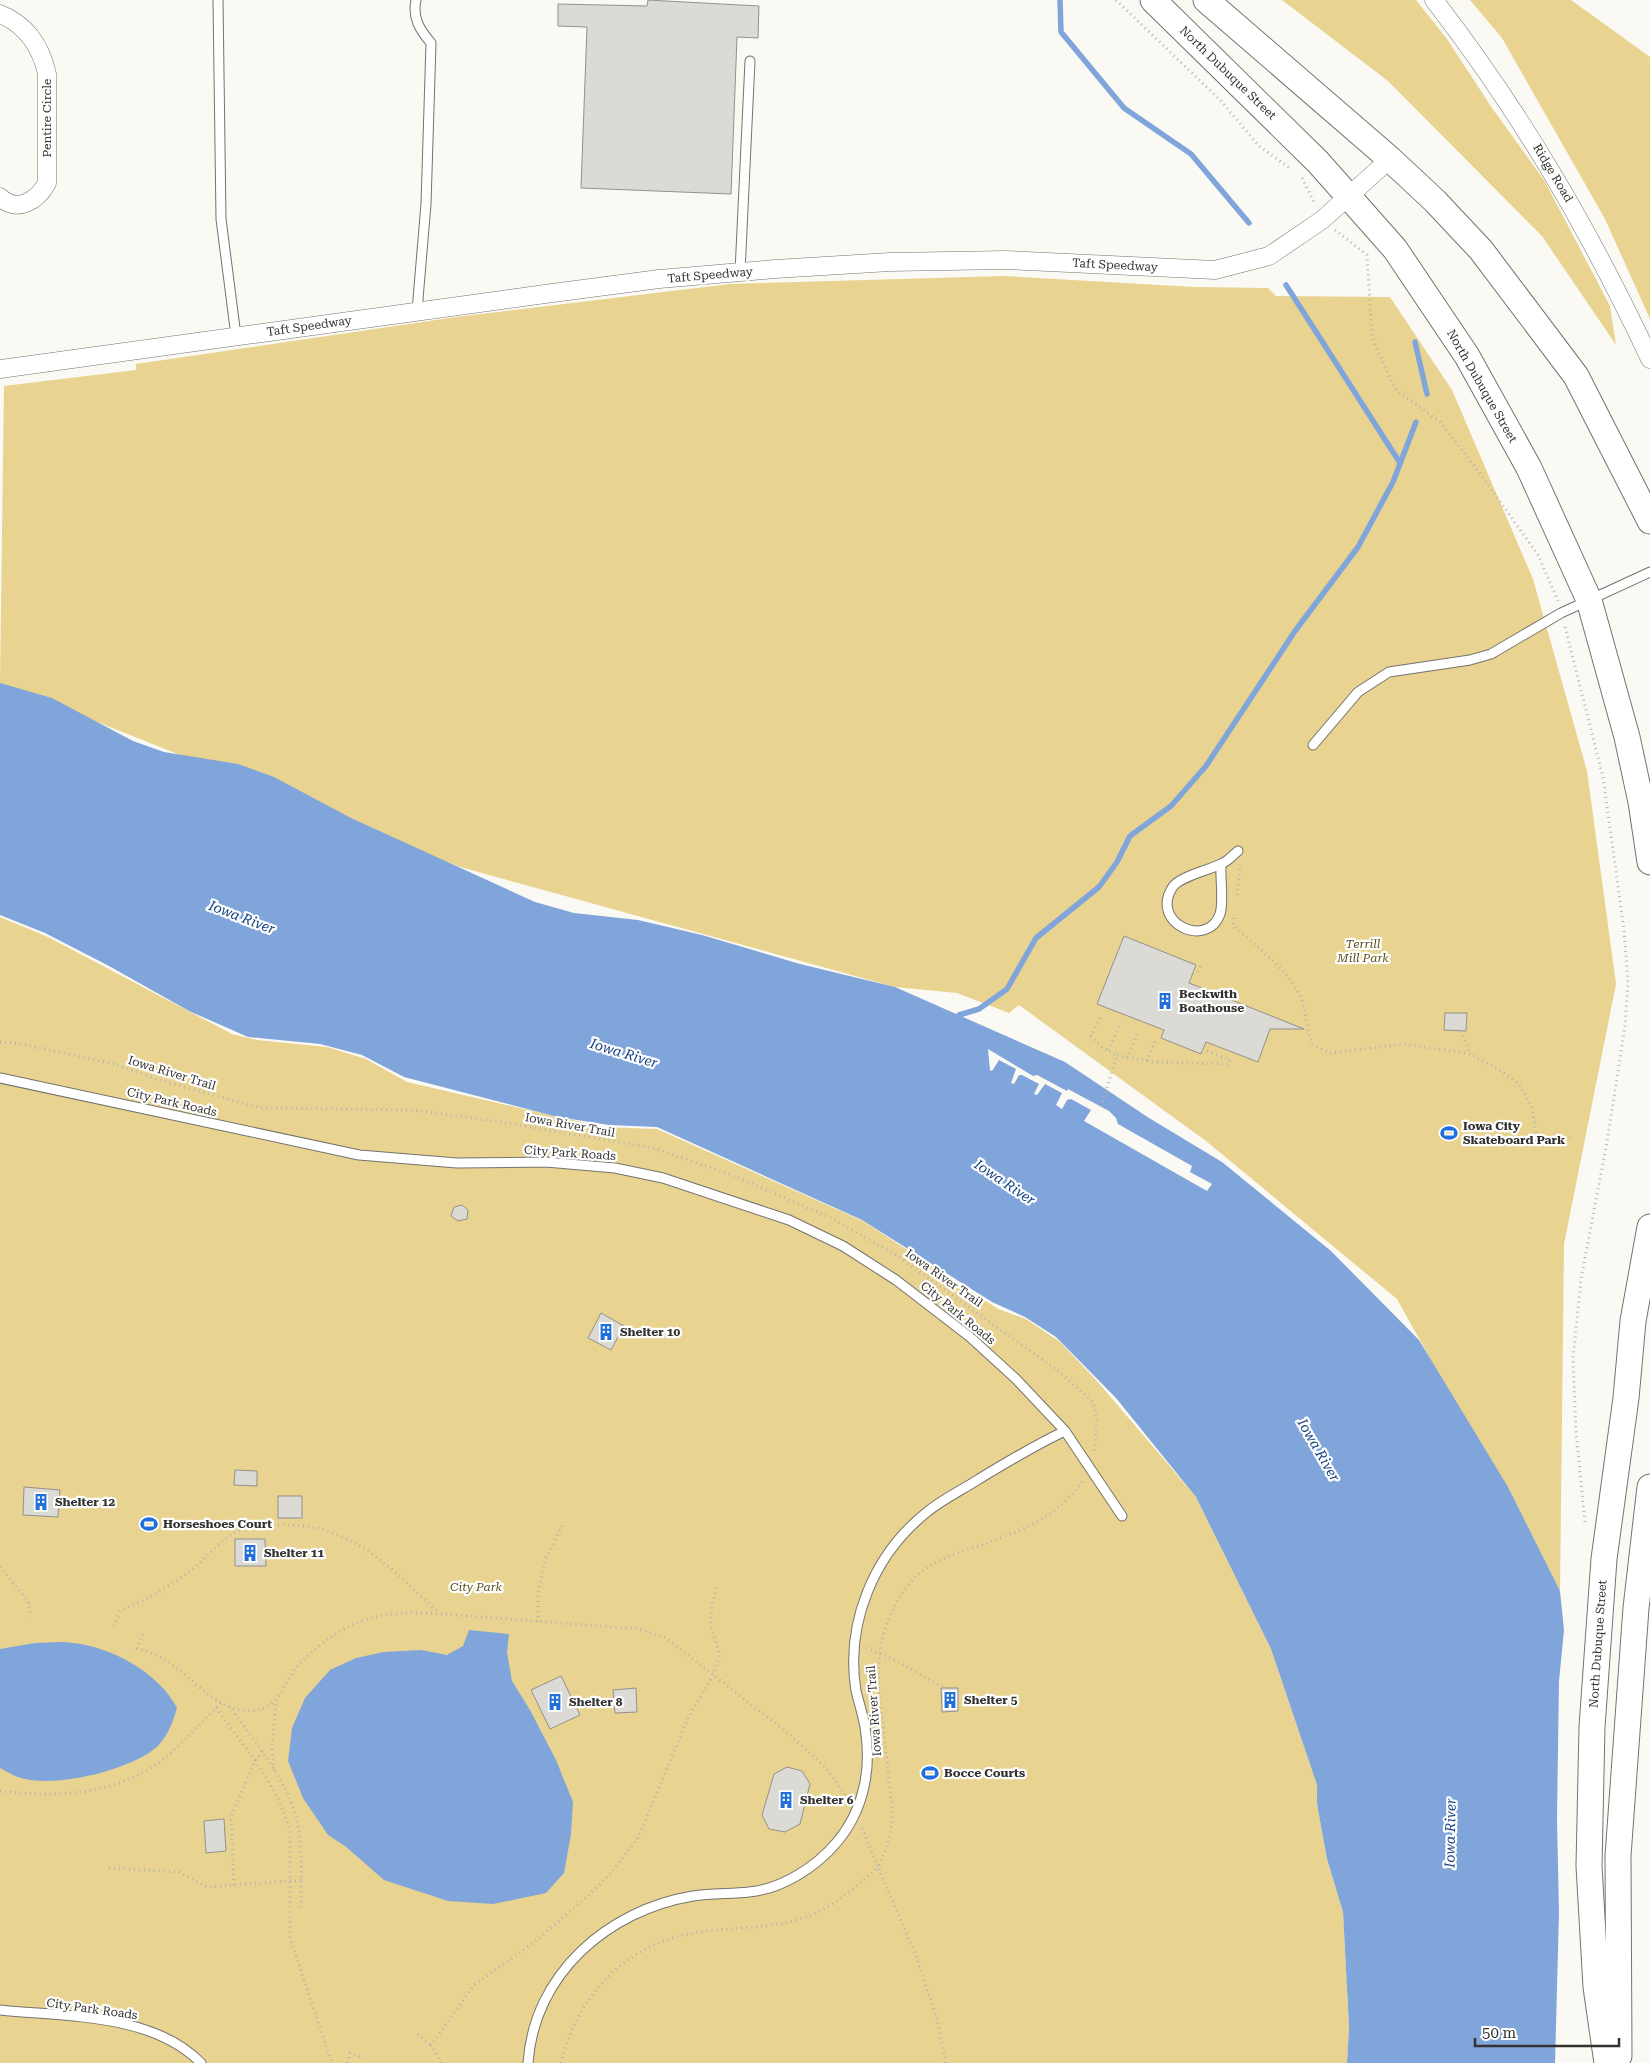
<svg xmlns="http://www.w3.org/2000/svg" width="1650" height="2063" viewBox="0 0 1650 2063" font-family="'Roboto Serif',serif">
<rect width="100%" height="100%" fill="#fbf9f3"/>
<g fill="#e8d390">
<polygon points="1282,0 1416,0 1447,39 1492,108 1544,180 1610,306 1616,345 1542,236 1388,81"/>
<polygon points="1470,0 1571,0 1650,57 1650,319 1605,219 1502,38"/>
<polygon points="1004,276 1194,287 1268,288 1276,296 1390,297 1452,390 1533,579 1587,771 1616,984 1564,1244 1560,1591 1397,1299 1206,1141 1019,1005 1009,1013 957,993 895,987 460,867 0,683 4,386 136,370 136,364 456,317 730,284"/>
<polygon points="0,917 48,937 232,1034 257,1040 327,1047 366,1059 407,1082 603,1127 657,1129 863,1221 998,1309 1026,1319 1060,1342 1097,1381 1196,1497 1271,1649 1317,1785 1317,1804 1327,1859 1343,1912 1349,2026 1347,2063 0,2063"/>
</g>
<g fill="#80a5db">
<polygon points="0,683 52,698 133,741 164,752 238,764 274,777 351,818 535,902 574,913 638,920 702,935 800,964 895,987 1065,1062 1149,1118 1222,1162 1331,1251 1419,1340 1508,1487 1560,1591 1564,1630 1559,1681 1557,1818 1559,1913 1555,2063 1347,2063 1349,2026 1343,1912 1327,1859 1317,1804 1317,1785 1271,1649 1196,1497 1116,1398 1056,1337 1025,1317 992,1302 862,1220 657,1127 609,1125 558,1117 404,1077 362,1055 320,1044 248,1037 189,1011 109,966 45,933 0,915"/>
<polygon points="469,1630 509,1634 507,1652 512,1681 530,1710 556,1760 573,1802 571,1834 564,1873 546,1893 493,1904 448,1901 384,1880 345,1846 328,1835 303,1798 288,1761 292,1728 305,1698 330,1670 356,1658 384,1652 421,1650 447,1655 463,1646"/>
<path d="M35 1643C47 1643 61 1641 73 1643 112 1647 159 1673 177 1708 173 1722 166 1741 153 1750 125 1771 55 1788 21 1778 14 1776 7 1772 0 1768V1649Z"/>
</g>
<polygon fill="#fbf9f3" points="988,1049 1033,1076 1037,1075 1067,1091 1068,1089 1109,1111 1116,1118 1118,1124 1192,1166 1190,1172 1212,1184 1207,1191 1084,1121 1091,1110 1071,1099 1067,1100 1062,1109 1056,1105 1062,1093 1045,1084 1037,1095 1034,1094 1039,1084 1022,1075 1019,1075 1014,1084 1011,1083 1016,1069 999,1060 992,1071 990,1070"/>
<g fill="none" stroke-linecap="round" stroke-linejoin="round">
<g stroke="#80a5db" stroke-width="5.5">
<polyline points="1060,0 1061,32 1124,108 1191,154 1249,223"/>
<polyline points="1286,285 1400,463"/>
<polyline points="1415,342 1427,394"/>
<polyline points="959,1015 979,1009 1007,989 1036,938 1099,887 1117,862 1130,836 1171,806 1206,766 1295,631 1358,547 1393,482 1416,422"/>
</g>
</g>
<g fill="#dcdad5" stroke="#93918c">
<polygon points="648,0 759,6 758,38 737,37 731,194 581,188 587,27 558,26 558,4 647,6"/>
<polygon points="1124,936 1196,965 1189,983 1304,1029 1270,1029 1258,1062 1206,1042 1201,1054 1161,1038 1164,1030 1097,1004"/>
<polygon points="1445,1013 1467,1013 1466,1031 1444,1030"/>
<polygon points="462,1205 468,1210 467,1219 458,1221 451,1216 454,1207"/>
<polygon points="601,1313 624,1326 611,1350 588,1338"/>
<polygon points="235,1470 257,1471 257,1486 234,1485"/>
<polygon points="24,1487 60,1490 58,1517 23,1515"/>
<rect x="278" y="1496" width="24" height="22"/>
<polygon points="235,1539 265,1539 266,1566 235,1566"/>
<polygon points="561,1676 580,1715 550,1729 531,1690"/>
<polygon points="636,1688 637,1712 615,1713 613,1690"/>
<polygon points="941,1688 958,1688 958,1711 942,1712"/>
<polygon points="787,1767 802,1771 810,1784 800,1824 785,1832 769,1829 762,1815 774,1774"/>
<polygon points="224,1819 226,1851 206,1853 204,1821"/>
</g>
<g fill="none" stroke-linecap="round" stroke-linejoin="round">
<g stroke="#75736e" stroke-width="11">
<g id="service">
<polyline points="218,0 221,219 236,336"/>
<path d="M416 0C412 18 420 30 431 43L426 204 417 311"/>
<polyline points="740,272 750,61"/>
<polyline points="1313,745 1358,692 1389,672 1470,660 1491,654 1561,613 1650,572"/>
<path d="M1221 864C1220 878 1224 902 1220 914 1208 949 1150 924 1172 888 1179 876 1211 870 1223 863 1229 860 1233 855 1238 851"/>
<polyline points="0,1078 359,1155 457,1163 546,1162 615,1168 663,1178 789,1220 843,1246 896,1280 970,1337 1016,1379 1065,1431 1122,1516"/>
<path d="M0 2010C66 2017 152 2013 201 2063"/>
<path d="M528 2063C534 1974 608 1910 693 1896 711 1893 731 1894 749 1892 782 1889 816 1867 837 1842 864 1810 872 1768 865 1727 863 1715 859 1703 856 1691 845 1623 874 1554 927 1512 943 1499 962 1490 979 1479 1007 1462 1035 1445 1065 1431"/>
</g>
</g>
<g stroke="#75736e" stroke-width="19">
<g id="minor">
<path d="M1434 0C1522 114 1589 229 1650 359"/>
<path d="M0 14C27 25 41 47 47 74V183C38 200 17 214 0 197"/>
<polyline points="0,369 545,294 659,279 775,269 890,262 1006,260 1215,270 1269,256 1322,220 1390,159"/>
</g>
</g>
<g stroke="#75736e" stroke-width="27">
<g id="secondary">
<polyline points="1153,0 1318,162 1395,249 1467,356 1529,468 1589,600 1627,737 1641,802 1650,862"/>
<polyline points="1206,0 1390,159 1435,201 1481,250 1576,376 1650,521"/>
<polyline points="1619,2056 1618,1856 1636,1608 1650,1487"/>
<polyline points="1607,2063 1596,1987 1589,1866 1592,1727 1604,1559 1626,1398 1633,1321 1650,1227"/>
</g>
</g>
<g stroke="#b7b5b0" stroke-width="3" stroke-dasharray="1 4" stroke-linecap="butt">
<polyline points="1116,0 1221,101 1259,146 1291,169"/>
<polyline points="1302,178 1315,204"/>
<polyline points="1335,230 1367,255 1372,337 1395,389 1440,422 1479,472 1538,555 1558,601"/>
<polyline points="1565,627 1603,777 1624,930 1628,982 1625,1026 1607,1142 1581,1279 1573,1359 1576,1432 1585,1522"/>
<polyline points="1237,895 1240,869"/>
<path d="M1234 918 1233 925C1257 948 1285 966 1300 996 1307 1011 1306 1030 1313 1045L1330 1053 1405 1044 1470 1054 1498 1069 1519 1084 1532 1107 1537 1140"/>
<polyline points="1198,972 1201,965"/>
<polyline points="1100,1018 1091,1036 1101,1047 1117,1055"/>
<polyline points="1461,1031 1470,1053"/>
<polyline points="0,1042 21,1044 115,1064 159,1080 261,1108 414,1110 494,1121 653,1148 729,1174 831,1218 896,1255 1057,1370 1093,1402 1097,1422 1094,1451"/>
<polyline points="1108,1050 1120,1025"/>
<polyline points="1127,1058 1138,1032"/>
<polyline points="1147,1061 1156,1039"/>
<polyline points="1101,1107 1117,1055 1153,1062 1229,1064 1230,1060 1202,1049"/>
<path d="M1495 1141C1512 1147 1518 1143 1535 1140 1547 1139 1559 1139 1571 1138"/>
<polyline points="0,1567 28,1601 31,1617"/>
<polyline points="538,1622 538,1593 546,1558 564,1522"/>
<path d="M114 1626C116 1622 117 1616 120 1612 125 1607 137 1604 144 1600 158 1593 172 1584 185 1575 204 1562 217 1541 238 1531 251 1526 266 1526 279 1525 350 1522 391 1568 439 1613"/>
<path d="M143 1634 137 1648C148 1652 161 1656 171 1664 192 1678 214 1706 240 1710 278 1714 278 1693 295 1669 304 1657 329 1637 342 1630 370 1614 400 1612 431 1613L638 1629 666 1638 789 1734 826 1768 847 1798"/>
<polyline points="866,1648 893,1659 946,1689"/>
<path d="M229 1706C250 1735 289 1783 296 1817 303 1847 301 1878 301 1908"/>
<path d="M216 1708C244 1746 279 1786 290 1832V1938L332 2063"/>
<polyline points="274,1770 272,1747 276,1703"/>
<path d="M0 1791C57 1798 121 1795 167 1756 186 1740 203 1721 221 1703"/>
<polyline points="109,1868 179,1872 207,1887 301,1880"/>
<polyline points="234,1885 231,1817 255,1761 262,1751"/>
<polyline points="418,2034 431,2045"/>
<polyline points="347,2063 350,2053 364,2058"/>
<polyline points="441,2063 431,2045 474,1985 537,1940 589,1895 611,1873 638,1838 688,1718 713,1675 720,1654 711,1627 711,1610 717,1586"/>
<path d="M561 2063C577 1998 624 1944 694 1933 733 1926 777 1930 814 1914 839 1902 858 1886 878 1867L862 1828"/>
<path d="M946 2063 937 2019 916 1956 878 1867C888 1849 891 1834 893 1814 889 1784 886 1754 883 1723 880 1703 877 1683 879 1663 881 1627 899 1584 931 1565 948 1555 968 1549 987 1543 1026 1529 1060 1515 1083 1480"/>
</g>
<use href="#service" stroke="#fff" stroke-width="9"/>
<use href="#minor" stroke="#fff" stroke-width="18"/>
<use href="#secondary" stroke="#fff" stroke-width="25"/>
</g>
<defs>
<g id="building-bare" transform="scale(1.35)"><path d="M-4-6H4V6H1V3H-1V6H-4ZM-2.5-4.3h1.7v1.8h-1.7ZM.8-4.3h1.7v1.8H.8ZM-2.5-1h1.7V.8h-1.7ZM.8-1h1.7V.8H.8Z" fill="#216fda" stroke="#fff" stroke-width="2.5" paint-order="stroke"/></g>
<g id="stadium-bare" transform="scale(1.35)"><path d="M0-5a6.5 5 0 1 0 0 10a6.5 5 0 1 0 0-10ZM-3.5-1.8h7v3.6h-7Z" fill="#216fda" stroke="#fff" stroke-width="2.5" paint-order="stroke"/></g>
</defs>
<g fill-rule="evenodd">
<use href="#building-bare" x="1165" y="1001"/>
<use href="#stadium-bare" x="1449" y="1133"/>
<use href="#building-bare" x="606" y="1332"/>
<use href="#building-bare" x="41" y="1502"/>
<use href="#stadium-bare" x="149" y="1524"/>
<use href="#building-bare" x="250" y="1553"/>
<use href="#building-bare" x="950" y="1700"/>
<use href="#building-bare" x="555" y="1702"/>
<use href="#stadium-bare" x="930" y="1773"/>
<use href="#building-bare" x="786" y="1800"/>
</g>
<g text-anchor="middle" stroke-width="4.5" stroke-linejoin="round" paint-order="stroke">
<g font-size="12" fill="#333230" stroke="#fff">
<text transform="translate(1228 73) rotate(44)" y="4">North Dubuque Street</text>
<text transform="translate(47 118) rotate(-90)" y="4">Pentire Circle</text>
<text transform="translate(1553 173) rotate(59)" y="4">Ridge Road</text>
<text transform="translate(1115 265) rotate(3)" y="4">Taft Speedway</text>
<text transform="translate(710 275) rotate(-5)" y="4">Taft Speedway</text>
<text transform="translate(309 326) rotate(-8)" y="4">Taft Speedway</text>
<text transform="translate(1482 386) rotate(60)" y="4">North Dubuque Street</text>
<text transform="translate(172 1073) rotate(17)" y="4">Iowa River Trail</text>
<text transform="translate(172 1102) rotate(13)" y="4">City Park Roads</text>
<text transform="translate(570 1125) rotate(10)" y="4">Iowa River Trail</text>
<text transform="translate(570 1153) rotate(4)" y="4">City Park Roads</text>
<text transform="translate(944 1278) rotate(35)" y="4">Iowa River Trail</text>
<text transform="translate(958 1313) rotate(39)" y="4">City Park Roads</text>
<text transform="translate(1598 1644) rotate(-86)" y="4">North Dubuque Street</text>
<text transform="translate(874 1711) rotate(-94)" y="4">Iowa River Trail</text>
<text transform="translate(92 2009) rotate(8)" y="4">City Park Roads</text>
</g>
<g font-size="12" font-style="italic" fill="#5c4e1a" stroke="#fff">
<text x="1363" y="948">Terrill<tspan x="1363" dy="14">Mill Park</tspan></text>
<text x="476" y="1591">City Park</text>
</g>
<g font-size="12" font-weight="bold" fill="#333230" stroke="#fff" text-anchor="start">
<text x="1179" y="998">Beckwith<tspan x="1179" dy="14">Boathouse</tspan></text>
<text x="1463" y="1130">Iowa City<tspan x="1463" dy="14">Skateboard Park</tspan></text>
<text x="620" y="1336">Shelter 10</text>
<text x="55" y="1506">Shelter 12</text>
<text x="163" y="1528">Horseshoes Court</text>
<text x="264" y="1557">Shelter 11</text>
<text x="964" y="1704">Shelter 5</text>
<text x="569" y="1706">Shelter 8</text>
<text x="944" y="1777">Bocce Courts</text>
<text x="800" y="1804">Shelter 6</text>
</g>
<g font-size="14" font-style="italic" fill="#114080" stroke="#fff">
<text transform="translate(242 917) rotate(21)" y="5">Iowa River</text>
<text transform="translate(624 1053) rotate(17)" y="5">Iowa River</text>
<text transform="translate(1005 1182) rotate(34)" y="5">Iowa River</text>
<text transform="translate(1319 1450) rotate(60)" y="5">Iowa River</text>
<text transform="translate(1450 1833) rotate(-89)" y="5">Iowa River</text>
</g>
</g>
<path d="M1475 2038v8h144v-8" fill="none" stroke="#333230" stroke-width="2.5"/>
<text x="1482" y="2038" font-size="15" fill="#333230" stroke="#ffffff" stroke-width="4" paint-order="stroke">50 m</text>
</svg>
